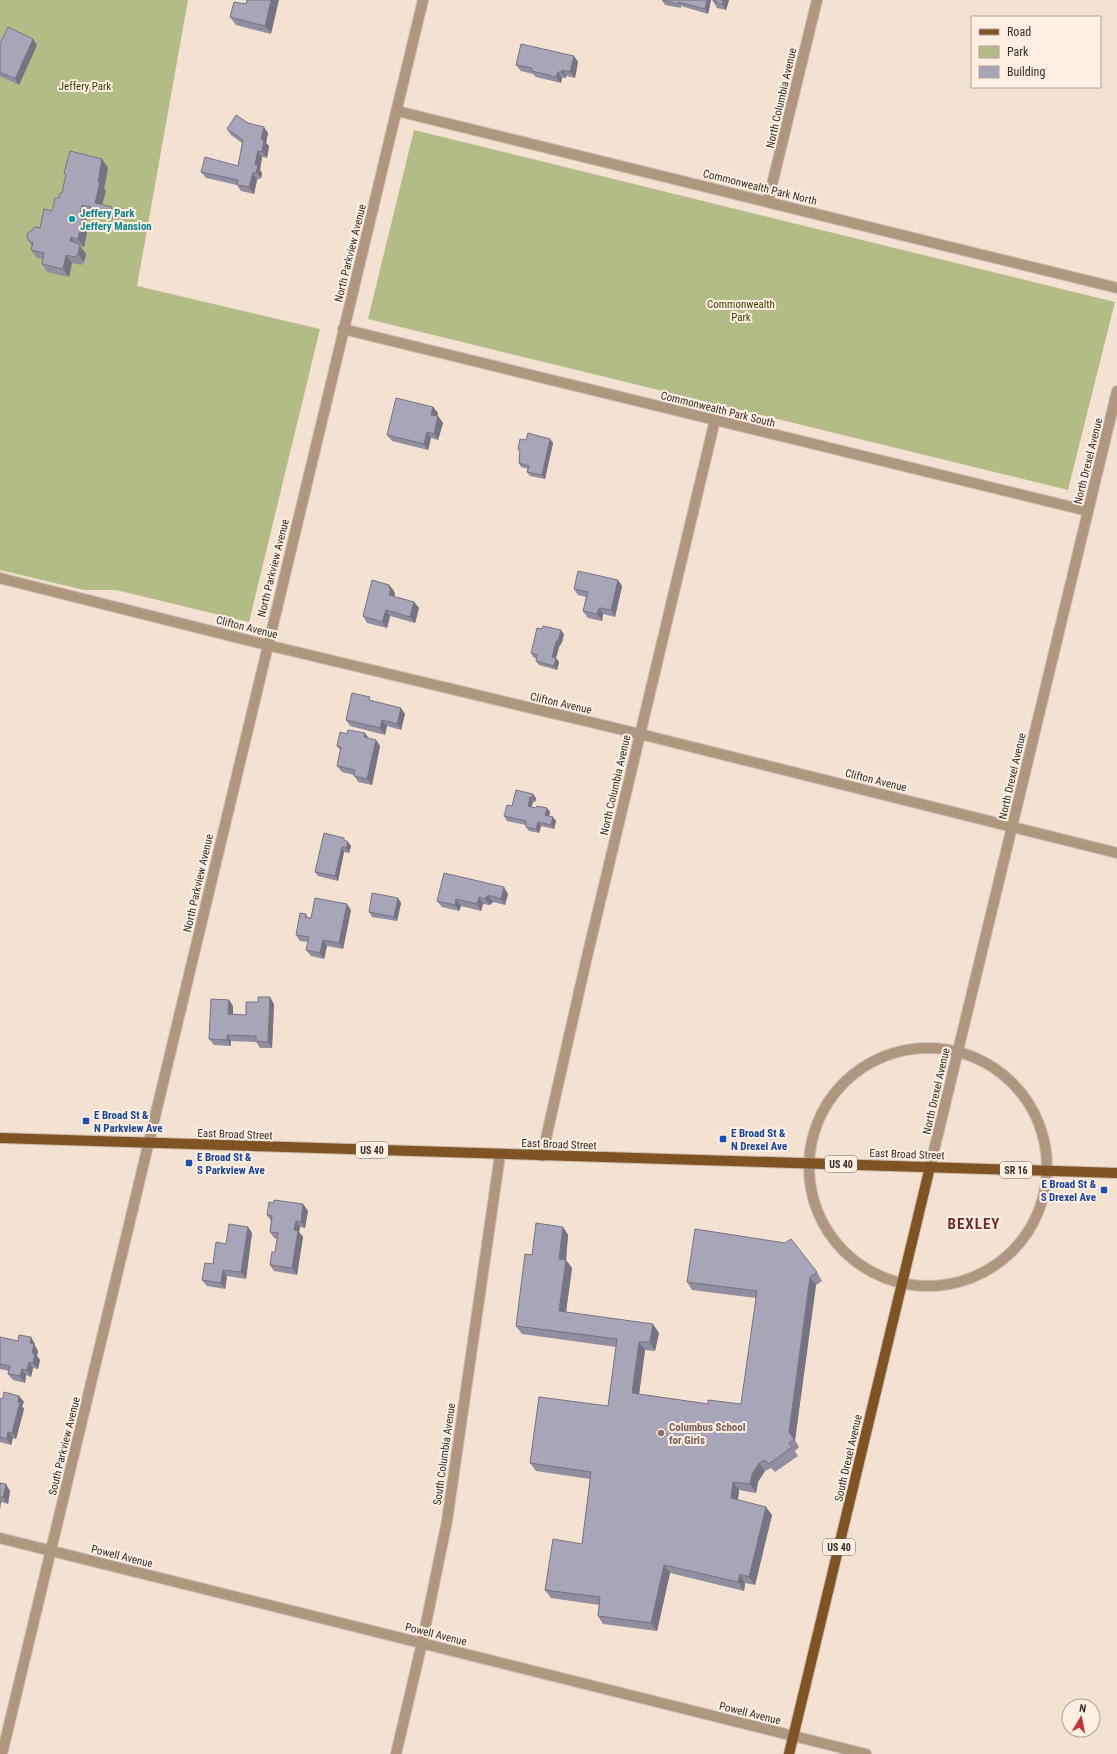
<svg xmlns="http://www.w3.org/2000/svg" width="1117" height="1754" viewBox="0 0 1117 1754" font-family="'Roboto Condensed',sans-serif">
<rect width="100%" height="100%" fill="#f3e1d1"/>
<g fill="#b3bc87">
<polygon points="0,0 188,0 137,286 320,329 249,622 116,590 84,590 0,570"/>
<polygon points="414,130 1115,302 1068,490 368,319"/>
</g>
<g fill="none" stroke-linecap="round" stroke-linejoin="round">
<g stroke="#cdbdaf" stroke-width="12">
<g id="minor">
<polyline points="397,111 1117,288"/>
<polyline points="768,201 817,0"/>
<polyline points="343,329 1088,511"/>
<polyline points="0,578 267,645 640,734 1117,853"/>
<circle cx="928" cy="1167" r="119"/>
<polyline points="542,1156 586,961 715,420"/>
<polyline points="930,1167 1117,391"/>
<polyline points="0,1538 866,1754"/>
<polyline points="2,1754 423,0"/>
<polyline points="396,1754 422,1643 447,1521 500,1155"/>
</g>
</g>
<g stroke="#cdbdaf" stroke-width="12">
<g id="primary">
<polyline points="0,1138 1117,1173"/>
<polyline points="789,1754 930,1167"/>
</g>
</g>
<use href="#minor" stroke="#af967e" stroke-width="10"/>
<use href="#primary" stroke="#805325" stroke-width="10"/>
</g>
<g fill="#908e9f">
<polygon points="247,0 271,34 236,25 230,17 246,4"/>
<polygon points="662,0 711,0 708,14 681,6 681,8 665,5"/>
<polygon points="729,0 726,10 717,8 713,1"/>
<polygon points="0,44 37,45 19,85 0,76"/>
<polygon points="574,56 578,62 575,78 566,76 566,78 562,78 561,83 536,77 533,74 521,71 516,65"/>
<polygon points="248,123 268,133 266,143 269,146 267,158 262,157 260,170 262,173 261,178 257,180 254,194 241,191 237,185 206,178 201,172 238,166 242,143 231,135 227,129"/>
<polygon points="102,159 108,168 104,189 106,190 102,205 112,207 118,216 117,220 87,214 86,222 86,224 88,227 84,247 80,246 86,254 84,262 81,265 72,263 69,277 47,272 42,264 42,259 37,258 31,250 32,246 28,240 40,228 52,211 62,193 66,175 64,173"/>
<polygon points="433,407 438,413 437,416 443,423 438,440 431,438 428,450 392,441 387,435"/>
<polygon points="550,439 553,443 545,479 530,476 527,472 528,469 521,467 519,463 520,452 518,449 526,440"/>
<polygon points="618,580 622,586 615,617 603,614 602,621 588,618 583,611 586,597 578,595 574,589"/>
<polygon points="389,585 394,591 394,592 395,594 394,597 414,602 419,608 415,623 390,616 387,628 367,623 363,616"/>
<polygon points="564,634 562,642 559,647 556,658 559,662 557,670 539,665 536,661 536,658 534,658 531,653"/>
<polygon points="373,701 405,714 401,730 387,726 385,735 350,726 346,720"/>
<polygon points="368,738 376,740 380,746 372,785 358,782 354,775 342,772 337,766 341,751 337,746"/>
<polygon points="516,790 536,798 535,802 533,802 531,807 536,808 547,808 550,812 549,816 556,821 554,829 541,826 539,833 529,831 526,827 526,825 507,821 504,816 512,806"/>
<polygon points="347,841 351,846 349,853 344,852 338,881 318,876 315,872"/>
<polygon points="508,894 505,905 493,902 490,905 483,904 481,911 461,906 459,911 442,907 437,901"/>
<polygon points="398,898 401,903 397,921 372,917 369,912"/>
<polygon points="351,910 343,949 327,946 324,959 311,956 306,950 308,942 300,941 296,935 306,914 308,918 311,918"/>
<polygon points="229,1000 233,1006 233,1015 246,1015 274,1004 272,1048 260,1048 256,1042 231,1041 231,1046 214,1045 209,1039"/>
<polygon points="273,1203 303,1204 308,1211 305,1228 300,1227 299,1232 303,1237 297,1275 274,1271 270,1265 275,1252 277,1239 274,1238 270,1232 271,1221 267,1215"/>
<polygon points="248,1227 252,1233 246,1279 227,1276 225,1289 207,1286 202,1280 226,1244"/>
<polygon points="563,1227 568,1235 566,1260 572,1268 566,1312 659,1333 655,1351 645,1350 639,1394 708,1404 741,1404 756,1298 692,1290 687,1282 817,1272 822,1281 816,1285 795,1440 799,1447 795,1451 798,1456 775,1472 771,1468 765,1471 758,1482 756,1493 739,1490 738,1500 772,1515 755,1585 745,1583 744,1591 670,1573 657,1631 603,1624 598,1616 599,1605 551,1598 545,1590 582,1544 590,1479 536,1471 530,1463 608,1406 616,1347 522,1334 516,1326 532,1255"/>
<polygon points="0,1337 18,1341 35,1344 35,1346 38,1351 37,1356 40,1360 38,1369 33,1368 31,1377 26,1375 25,1383 13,1380 8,1374 9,1371 0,1369"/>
<polygon points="19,1396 24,1402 22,1406 24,1409 16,1439 13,1438 11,1445 0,1442 0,1399"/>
<polygon points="0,1483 10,1491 8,1504 1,1502 0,1509"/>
</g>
<g fill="#767482">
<polygon points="271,0 279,0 271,34 265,26"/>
<polygon points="707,0 711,0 708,14 705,9"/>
<polygon points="723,0 729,0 726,10 722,4"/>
<polygon points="33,39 37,45 19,85 15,79"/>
<polygon points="574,56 578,62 575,78 570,72"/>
<polygon points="562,70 566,76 566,78 561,72"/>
<polygon points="558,72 562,78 561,83 556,77"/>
<polygon points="264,127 268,133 266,143 269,146 267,158 262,152 261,139"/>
<polygon points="258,151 262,157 260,170 262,173 261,178 256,172 255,164"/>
<polygon points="102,159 108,168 104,189 106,190 101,210 95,203"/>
<polygon points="253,173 257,180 254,194 249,187"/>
<polygon points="82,205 87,214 86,222 86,224 88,227 84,247 78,239 80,218 80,213"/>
<polygon points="112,207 118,216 117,220 111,212"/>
<polygon points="71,237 77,246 70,241"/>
<polygon points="80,246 86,254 84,262 78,254"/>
<polygon points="66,255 72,263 69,277 63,269"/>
<polygon points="433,407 438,413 436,421 431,415"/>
<polygon points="438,416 443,423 438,440 434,434"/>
<polygon points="427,432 431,438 428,450 424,444"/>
<polygon points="550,439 553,443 545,479 542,475"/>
<polygon points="618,580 622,586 615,617 611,610"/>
<polygon points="389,585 394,591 394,592 395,594 393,601 389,595"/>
<polygon points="414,602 419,608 415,623 410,617"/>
<polygon points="599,608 603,614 602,621 597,614"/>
<polygon points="386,610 390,616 387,628 382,622"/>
<polygon points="561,630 564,634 562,642 559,647 556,658 559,662 557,670 554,666 552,657 556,642"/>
<polygon points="401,708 405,714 401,730 397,724"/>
<polygon points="382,720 387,726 385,735 380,728"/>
<polygon points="365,733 370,740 364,737"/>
<polygon points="376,740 380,746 372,785 367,779"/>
<polygon points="533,794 536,798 535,802 532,798"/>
<polygon points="530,797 533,802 531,810 528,806"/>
<polygon points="547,808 550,812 548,819 545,815"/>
<polygon points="553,817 556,821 554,829 551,825"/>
<polygon points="538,822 541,826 539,833 536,829"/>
<polygon points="348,842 351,846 349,853 346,848"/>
<polygon points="342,847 344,852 338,881 335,876"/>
<polygon points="504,887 508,894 505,905 501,899"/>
<polygon points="488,895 493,902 490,905 485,899"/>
<polygon points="479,897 483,904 481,911 477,904"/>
<polygon points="398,898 401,903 397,921 394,917"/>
<polygon points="456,899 461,906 459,911 455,905"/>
<polygon points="347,904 351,910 343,949 339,943"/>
<polygon points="323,940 327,946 324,959 320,953"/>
<polygon points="270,997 274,1004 272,1048 268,1042"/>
<polygon points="229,1000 233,1006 233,1021 228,1014"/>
<polygon points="227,1035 231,1041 231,1046 227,1040"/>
<polygon points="303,1204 308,1211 305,1228 301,1222"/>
<polygon points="296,1221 300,1227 299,1232 303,1237 297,1275 292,1268 294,1230"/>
<polygon points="248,1227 252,1233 246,1279 241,1272"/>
<polygon points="563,1227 568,1235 566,1260 572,1268 565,1319 559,1311 559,1259"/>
<polygon points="223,1270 227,1276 225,1289 221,1283"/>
<polygon points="810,1277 816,1285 795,1440 789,1432"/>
<polygon points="653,1324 659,1333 655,1351 650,1342"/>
<polygon points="31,1337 35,1344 35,1346 38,1351 37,1356 40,1360 38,1369 33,1363 32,1353 30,1343"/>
<polygon points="639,1342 645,1350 638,1402 632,1393"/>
<polygon points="29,1362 33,1368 31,1377 27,1370"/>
<polygon points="22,1369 26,1375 25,1383 20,1376"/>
<polygon points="19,1396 24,1402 22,1406 24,1409 16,1439 12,1433 18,1402"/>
<polygon points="8,1432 13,1438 11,1445 7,1439"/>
<polygon points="759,1463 765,1471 758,1482 756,1493 750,1484 752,1474"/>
<polygon points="733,1482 739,1490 737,1506 731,1498"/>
<polygon points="6,1484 10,1491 8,1504 3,1497"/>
<polygon points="0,1500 1,1502 0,1509"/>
<polygon points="766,1507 772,1515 755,1585 749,1577"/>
<polygon points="664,1565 670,1573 657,1631 651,1623"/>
<polygon points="740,1574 745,1583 744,1591 738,1582"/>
</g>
<g fill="#a8a5b9" stroke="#767482">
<polygon points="247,0 271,0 265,26 230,17 234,2 246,4"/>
<polygon points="662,0 707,0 705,9 678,2 678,4"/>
<polygon points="713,0 723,0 722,4 713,1"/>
<polygon points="8,27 33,39 15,79 0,72 0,44"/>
<polygon points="521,44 574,56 570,72 562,70 561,72 558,72 556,77 532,71 532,68 516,65"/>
<polygon points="236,115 248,123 264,127 261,139 264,140 262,152 258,151 255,164 258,166 256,172 253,173 249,187 237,185 238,180 201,172 205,157 238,166 243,140 227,129"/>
<polygon points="70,151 102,159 98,182 100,182 95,203 112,207 111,212 82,205 80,213 80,218 82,219 78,239 71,237 70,241 77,243 80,246 78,254 75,257 66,255 63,269 42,264 44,253 31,250 33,243 28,240 27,235 30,231 33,230 34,227 40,228 44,209 52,211 55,198 59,198 60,193 62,193 66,174 64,173"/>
<polygon points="396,398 433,407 431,415 438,416 434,434 427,432 424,444 387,435"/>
<polygon points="528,433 550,439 542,475 527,472 529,466 519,463 520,450 518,449 520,439 526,440"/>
<polygon points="578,571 618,580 611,610 599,608 597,614 583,611 588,592 574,589"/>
<polygon points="372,580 389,585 389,588 391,588 389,595 414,602 410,617 386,610 382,622 363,616"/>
<polygon points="543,626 561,630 559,638 556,642 552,657 556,658 554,666 536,661 537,655 531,653 537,628 542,629"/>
<polygon points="352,693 370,697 369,700 401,708 397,724 382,720 380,728 346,720"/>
<polygon points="348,730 365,733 364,737 376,740 367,779 354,776 355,770 337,766 341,747 337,746 340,732 347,734"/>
<polygon points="516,790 533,794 532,798 530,797 528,806 536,808 537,806 547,808 545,815 553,817 551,825 538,822 536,829 526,827 526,821 504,816 507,805 512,806"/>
<polygon points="324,833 344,838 344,840 348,842 346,848 342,847 335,876 315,872"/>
<polygon points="444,873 504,887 501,899 488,895 485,899 479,897 477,904 456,899 455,905 437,901"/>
<polygon points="372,893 398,898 394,917 369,912"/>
<polygon points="315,898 347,904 339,943 323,940 320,953 306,950 309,937 296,935 300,913 306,914 305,917 311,918"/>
<polygon points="258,997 270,997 268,1042 256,1041 256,1036 227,1035 227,1040 209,1039 211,999 229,1000 228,1014 246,1015 246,1002 258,1002"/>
<polygon points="274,1200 303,1204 301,1222 296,1221 294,1230 298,1231 292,1268 270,1265 272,1252 275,1252 278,1233 270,1232 272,1216 267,1215 269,1202 273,1203"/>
<polygon points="536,1223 563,1227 559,1259 566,1260 559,1311 653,1324 650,1342 639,1342 632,1393 708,1404 708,1400 741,1404 757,1291 687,1282 695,1229 785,1243 791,1239 817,1272 810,1277 789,1432 794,1439 789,1443 792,1447 769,1464 765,1460 759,1463 752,1474 750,1484 733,1482 731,1498 766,1507 749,1577 740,1574 738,1582 664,1565 651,1623 598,1616 600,1597 545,1590 553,1539 582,1544 591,1472 530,1463 539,1397 608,1406 617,1339 516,1326 525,1254 532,1255"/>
<polygon points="229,1224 248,1227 241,1272 223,1270 221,1283 202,1280 205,1263 213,1264 216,1242 226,1244"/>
<polygon points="19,1335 31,1337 30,1343 34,1344 32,1353 35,1354 33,1363 29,1362 27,1370 22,1369 20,1376 8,1374 10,1366 0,1364 0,1337 18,1341"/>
<polygon points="4,1392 19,1396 18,1402 20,1402 12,1433 8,1432 7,1439 0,1437 0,1399 3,1398"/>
<polygon points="0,1483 6,1484 3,1497 0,1497"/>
</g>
<circle fill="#0f9aa8" stroke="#feefe2" stroke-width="1.5" cx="72" cy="219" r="4"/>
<g fill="#1a4fb4" stroke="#feefe2" stroke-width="1.5">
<rect x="82" y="1117" width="8" height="8" rx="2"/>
<rect x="719" y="1135" width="8" height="8" rx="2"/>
<rect x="185" y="1159" width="8" height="8" rx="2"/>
<rect x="1100" y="1186" width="8" height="8" rx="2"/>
</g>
<circle fill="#8d6e63" stroke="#feefe2" stroke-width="1.5" cx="661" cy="1433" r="4"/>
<g text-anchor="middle" stroke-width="4" stroke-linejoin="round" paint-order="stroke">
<g fill="#feefe2" stroke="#726960" stroke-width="1">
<rect x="356" y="1142" width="32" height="16" rx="3"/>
<rect x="825" y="1156" width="32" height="16" rx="3"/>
<rect x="1000" y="1162" width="32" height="16" rx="3"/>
<rect x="823" y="1539" width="32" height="16" rx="3"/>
</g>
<g font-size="10" font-weight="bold" fill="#362f28">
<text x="372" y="1154">US 40</text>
<text x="841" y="1168">US 40</text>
<text x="1016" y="1174">SR 16</text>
<text x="839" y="1551">US 40</text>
</g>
<g font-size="11" fill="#393f02" stroke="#feefe2">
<text x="85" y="90">Jeffery Park</text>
<text x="741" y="308">Commonwealth<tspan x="741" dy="13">Park</tspan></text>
</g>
<g font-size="11" fill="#362f28" stroke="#feefe2">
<text transform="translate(781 98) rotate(-77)" y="4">North Columbia Avenue</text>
<text transform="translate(760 187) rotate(14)" y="4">Commonwealth Park North</text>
<text transform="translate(350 253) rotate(-76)" y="4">North Parkview Avenue</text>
<text transform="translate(718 409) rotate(14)" y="4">Commonwealth Park South</text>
<text transform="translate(1088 461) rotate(-76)" y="4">North Drexel Avenue</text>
<text transform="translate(273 568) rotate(-76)" y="4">North Parkview Avenue</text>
<text transform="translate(247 627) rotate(14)" y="4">Clifton Avenue</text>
<text transform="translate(561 703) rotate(13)" y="4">Clifton Avenue</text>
<text transform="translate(1012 776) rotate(-77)" y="4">North Drexel Avenue</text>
<text transform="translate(876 780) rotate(14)" y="4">Clifton Avenue</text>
<text transform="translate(615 785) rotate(-77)" y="4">North Columbia Avenue</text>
<text transform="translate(198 883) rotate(-77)" y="4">North Parkview Avenue</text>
<text transform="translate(936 1091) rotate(-77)" y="4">North Drexel Avenue</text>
<text transform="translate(235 1134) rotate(2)" y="4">East Broad Street</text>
<text transform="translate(559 1144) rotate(2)" y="4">East Broad Street</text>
<text transform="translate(907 1154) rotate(2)" y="4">East Broad Street</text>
<text transform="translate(64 1446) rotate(-76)" y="4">South Parkview Avenue</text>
<text transform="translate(444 1454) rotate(-82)" y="4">South Columbia Avenue</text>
<text transform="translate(848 1458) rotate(-77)" y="4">South Drexel Avenue</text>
<text transform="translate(122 1556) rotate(14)" y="4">Powell Avenue</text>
<text transform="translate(436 1634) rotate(14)" y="4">Powell Avenue</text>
<text transform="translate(750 1713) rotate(14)" y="4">Powell Avenue</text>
</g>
<g font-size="11" font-weight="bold" fill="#0d838f" stroke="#feefe2" text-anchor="start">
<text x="80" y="217">Jeffery Park<tspan x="80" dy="13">Jeffery Mansion</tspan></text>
</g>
<g font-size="11" font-weight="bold" fill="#164399" stroke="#feefe2" text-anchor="start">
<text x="94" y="1119">E Broad St &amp;<tspan x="94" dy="13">N Parkview Ave</tspan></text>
<text x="731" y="1137">E Broad St &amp;<tspan x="731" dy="13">N Drexel Ave</tspan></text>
<text x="197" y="1161">E Broad St &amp;<tspan x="197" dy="13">S Parkview Ave</tspan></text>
<text x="1096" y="1188" text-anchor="end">E Broad St &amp;<tspan x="1096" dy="13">S Drexel Ave</tspan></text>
</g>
<g font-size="11" font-weight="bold" fill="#785e54" stroke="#feefe2" text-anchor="start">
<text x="669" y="1431">Columbus School<tspan x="669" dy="13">for Girls</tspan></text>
</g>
<g font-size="15" font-weight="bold" letter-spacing="1" fill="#732d2b" stroke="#feefe2">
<text x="974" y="1229">BEXLEY</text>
</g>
</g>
<rect x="971" y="16" width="130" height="72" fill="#feefe2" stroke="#aea298"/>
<rect x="979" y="29" width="20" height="6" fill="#805325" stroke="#aea298"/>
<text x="1007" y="36" font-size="12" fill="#362f28">Road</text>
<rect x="979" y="46" width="20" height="12" fill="#b3bc87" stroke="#aea298"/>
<text x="1007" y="56" font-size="12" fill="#362f28">Park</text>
<rect x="979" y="66" width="20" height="12" fill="#a8a5b9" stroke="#aea298"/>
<text x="1007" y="76" font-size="12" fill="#362f28">Building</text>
<g transform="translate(1081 1718) rotate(10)"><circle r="19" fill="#feefe2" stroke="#aea298"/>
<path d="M0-3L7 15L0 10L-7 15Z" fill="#c13237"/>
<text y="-6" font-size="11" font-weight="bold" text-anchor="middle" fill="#362f28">N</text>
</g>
</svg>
